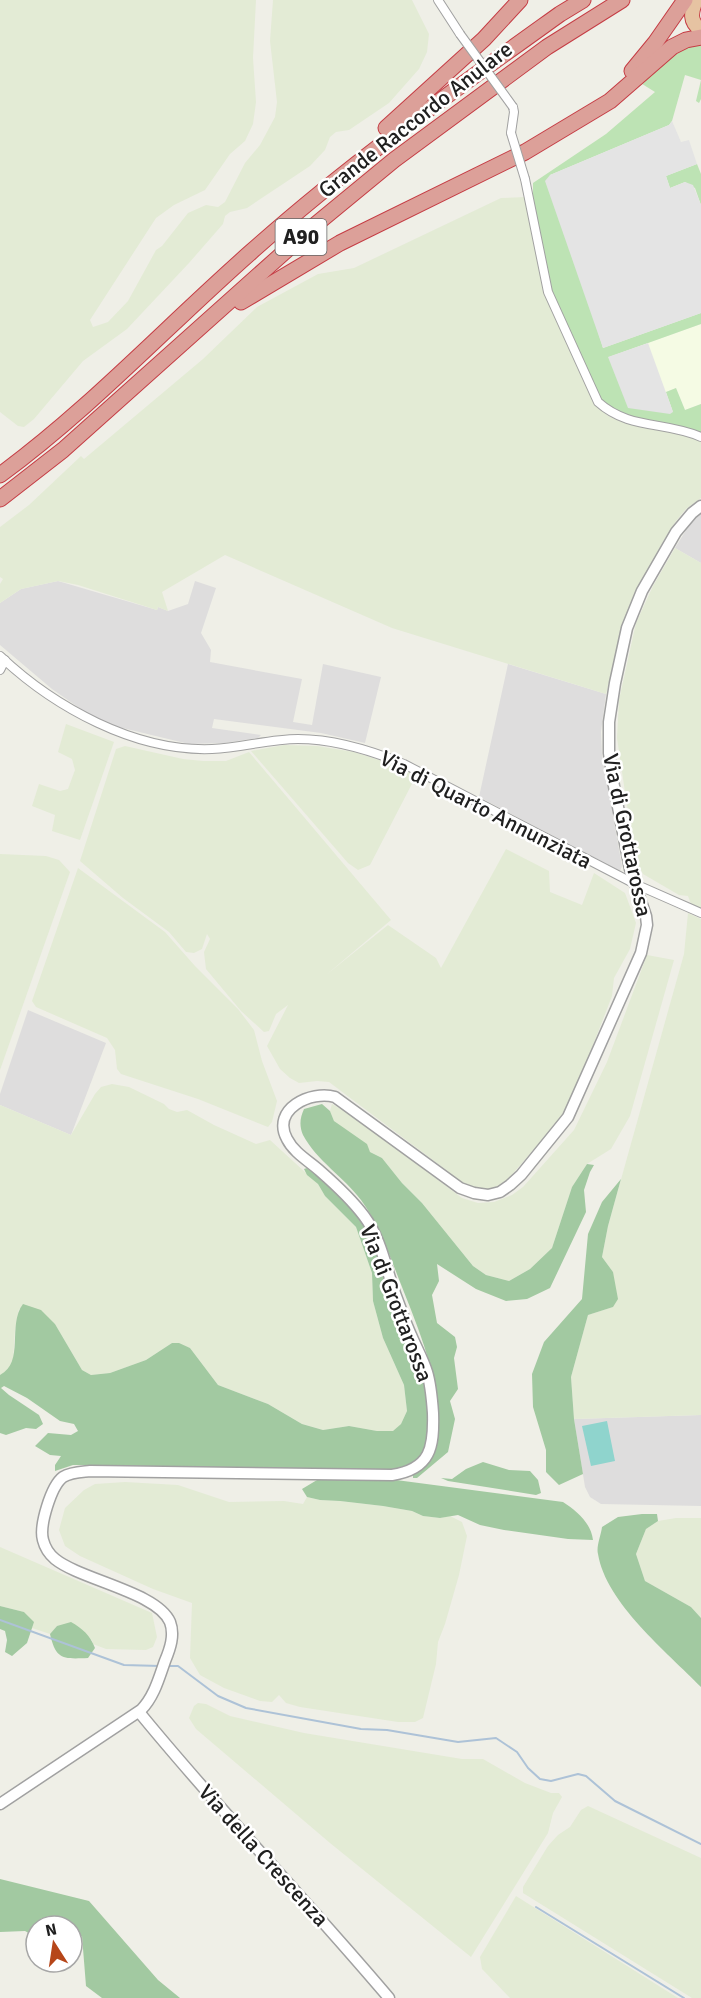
<svg xmlns="http://www.w3.org/2000/svg" width="701" height="1998" viewBox="0 0 701 1998" font-family="Signika,sans-serif">
<rect width="100%" height="100%" fill="#efefe7"/>
<g fill="#dedddd">
<polygon points="701,513 701,563 675,548 693,519"/>
<polygon points="58,581 157,610 158,607 168,611 188,604 195,581 216,588 201,633 211,650 210,662 302,679 293,722 312,725 323,664 381,677 365,743 321,733 214,719 212,728 261,735 258,738 224,743 189,744 110,725 85,712 52,689 0,645 0,603 21,589"/>
<polygon points="508,664 606,694 601,732 602,755 622,866 620,871 479,797"/>
<polygon points="28,1010 106,1043 71,1135 0,1105 0,1094"/>
<polygon points="701,1415 701,1506 601,1504 590,1497 585,1487 574,1419"/>
</g>
<polygon fill="#f5fbe4" points="701,324 701,404 685,410 676,388 666,392 608,357"/>
<g fill="#e3ebd5">
<polygon points="0,0 256,0 253,58 256,102 253,124 245,141 230,154 205,190 174,205 156,218 90,320 93,327 108,322 128,301 156,250 162,246 188,213 206,205 218,207 225,202 245,163 260,145 275,117 277,102 270,41 273,0 412,0 429,34 427,52 419,69 389,103 349,130 336,132 330,137 325,150 310,166 247,208 230,212 225,216 223,224 189,263 127,329 83,361 34,419 24,427 18,426 0,412"/>
<polygon points="526,197 600,408 608,416 625,423 684,433 701,441 701,498 686,509 676,521 664,540 641,583 622,630 606,694 392,628 225,555 162,592 168,611 158,607 157,610 78,585 58,581 21,589 0,603 0,584 3,579 0,577 0,527 29,505 81,456 84,459 203,359 257,307 318,274 354,268 501,198"/>
<polygon points="675,548 701,563 701,909 691,904 688,896 679,895 643,874 638,864 630,826 617,738 619,700 636,623 653,586"/>
<polygon points="66,724 114,742 80,840 52,831 55,815 32,806 39,784 60,791 68,789 75,770 72,759 58,752"/>
<polygon points="284,745 317,746 354,752 398,766 416,776 370,865 358,870 348,863 251,751"/>
<polygon points="125,746 183,759 203,761 226,761 249,752 391,920 326,975 388,925 436,958 441,968 506,849 549,871 550,892 582,905 594,873 625,893 636,923 630,949 614,978 612,996 590,1053 567,1106 559,1120 503,1185 492,1189 480,1190 470,1188 329,1082 317,1081 299,1083 290,1078 280,1069 267,1046 288,1005 276,1014 269,1031 264,1032 241,1011 206,969 204,952 210,939 207,934 202,949 194,953 186,952 169,932 123,898 80,861 116,749"/>
<polygon points="0,854 46,856 59,860 70,872 0,1070"/>
<polygon points="78,868 165,932 195,966 238,1009 254,1030 262,1061 277,1101 272,1122 268,1127 198,1099 121,1074 117,1069 115,1050 107,1038 36,1007 32,1001"/>
<polygon points="688,913 701,919 701,1415 574,1419 571,1377 588,1315 613,1307 613,1272 602,1257 608,1226 684,954"/>
<polygon points="647,955 674,960 630,1116 611,1149 587,1164 572,1187 552,1248 530,1269 509,1281 486,1275 473,1266 422,1203 402,1183 382,1158 370,1152 334,1121 330,1111 332,1104 355,1117 462,1198 478,1203 494,1202 512,1195 523,1187 574,1130 607,1062"/>
<polygon points="112,1084 129,1087 164,1104 169,1109 177,1112 187,1110 214,1125 256,1144 270,1140 318,1184 325,1196 356,1227 372,1273 373,1301 383,1338 404,1385 407,1411 401,1424 393,1432 377,1431 349,1426 323,1430 302,1424 268,1404 218,1385 190,1348 172,1343 146,1360 110,1373 91,1375 82,1370 55,1324 19,1309 15,1330 13,1361 10,1372 0,1375 0,1105 71,1135 95,1094 101,1087"/>
<polygon points="125,1482 178,1485 229,1502 284,1501 303,1504 307,1497 320,1500 340,1501 383,1506 412,1511 423,1516 440,1518 450,1516 462,1522 467,1536 459,1575 445,1624 438,1642 436,1664 423,1718 415,1722 398,1722 300,1707 286,1703 279,1695 272,1702 260,1701 224,1688 200,1675 190,1658 192,1603 153,1589 80,1556 65,1546 59,1530 65,1508 84,1490 95,1484"/>
<polygon points="676,1518 701,1518 701,1618 691,1607 645,1581 636,1554 646,1529 658,1521"/>
<polygon points="0,1547 152,1613 157,1637 153,1647 146,1650 106,1649 93,1644 92,1640 57,1626 50,1634 32,1628 33,1622 24,1612 0,1606"/>
<polygon points="198,1703 206,1704 230,1716 304,1733 462,1759 483,1759 525,1783 551,1793 559,1793 562,1797 553,1813 548,1833 471,1957 330,1843 196,1729 189,1718 194,1706"/>
<polygon points="588,1806 701,1858 701,1998 692,1998 523,1893 523,1887 548,1846 558,1835 570,1827 581,1810"/>
<polygon points="516,1896 678,1998 510,1998 482,1969 480,1957"/>
</g>
<g fill="#bde3b4">
<polygon points="701,42 701,99 699,103 696,101 701,80 685,75 672,121 669,125 550,175 603,348 701,313 701,324 609,357 673,412 666,392 676,388 685,410 701,404 701,433 622,415 596,397 550,289 533,197 533,183 606,134 655,92 639,82 678,50"/>
<polygon points="697,164 701,174 701,205 695,188 685,182 670,188 666,176"/>
</g>
<g fill="#a2c9a1">
<path d="M322 1104 330 1111 334 1121 367 1144 370 1152 382 1158 402 1183 422 1203 473 1266 486 1275 509 1281 530 1269 552 1248 572 1187 587 1164 594 1165 590 1172 584 1190 586 1212 550 1288 527 1299 506 1301 476 1289 437 1264 439 1281 432 1295 437 1323 455 1337 457 1347 454 1358 458 1389 450 1401 455 1419 448 1452 417 1478H413V1473C470 1446 418 1328 402 1287 390 1257 380 1226 361 1200 344 1177 317 1161 303 1135 299 1125 300 1118 304 1109Z"/>
<path d="M307 1168 332 1186 361 1215 376 1241 433 1400 431 1434 424 1452 417 1462 407 1467 390 1470 82 1465H73L55 1471V1465L61 1456 50 1455 35 1446 48 1433 71 1435 78 1431 74 1424 60 1421 27 1398 4 1386 1 1388 9 1395 39 1415 43 1424 36 1429 26 1428 6 1435 0 1433V1375C25 1362 7 1325 23 1304L41 1310 55 1324 82 1370 91 1375 110 1373 146 1360 172 1343H179L190 1348 218 1385 268 1404 302 1424 323 1430 349 1426 377 1431H393L401 1424 407 1411 404 1385 383 1338 373 1301 372 1273 356 1227 325 1196 318 1184 307 1175 304 1169Z"/>
<polygon points="621,1179 608,1226 602,1257 613,1272 618,1299 613,1307 588,1315 571,1377 574,1419 583,1474 559,1485 546,1472 546,1450 533,1407 532,1374 544,1342 582,1299 588,1234 602,1202"/>
<polygon points="483,1462 509,1470 530,1471 538,1480 541,1493 536,1495 448,1481 441,1478 452,1479 466,1469"/>
<path d="M338 1477 396 1480 563 1502C577 1511 591 1523 593 1540L568 1539 504 1530 480 1525 458 1515 440 1518 423 1516 412 1511 383 1506 340 1501 320 1500 307 1497 302 1489 317 1480Z"/>
<path d="M642 1514H657L658 1521 646 1529 636 1554 645 1581 691 1607 701 1618V1687C667 1652 606 1603 598 1554 596 1547 601 1535 602 1527L618 1517Z"/>
<polygon points="0,1606 24,1612 34,1622 27,1643 12,1656 5,1652 7,1640 5,1631 0,1629"/>
<path d="M71 1622C83 1629 90 1635 95 1648L88 1658C63 1659 56 1660 50 1634L57 1626Z"/>
<polygon points="0,1879 89,1901 158,1980 180,1998 102,1998 86,1986 82,1936 72,1946 72,1926 36,1926 36,1937 25,1931 0,1932"/>
</g>
<polygon fill="#8fd4cd" points="607,1421 615,1461 591,1466 582,1426"/>
<g fill="#e4e4e4">
<polygon points="672,121 681,142 689,140 697,164 666,176 670,188 685,182 693,185 701,205 701,313 603,348 545,181 550,175 669,125"/>
<polygon points="648,343 673,412 670,414 628,408 608,357"/>
</g>
<g fill="none" stroke-linecap="round" stroke-linejoin="round">
<g stroke="#adc2d7" stroke-width="2">
<polyline points="0,1620 124,1665 160,1666"/>
<polyline points="166,1666 178,1666 218,1696 246,1708 361,1729 387,1730 458,1742 496,1738 517,1752 528,1768 540,1779 551,1781 578,1774 586,1776 615,1801 701,1844"/>
<polyline points="536,1907 684,1998"/>
</g>
<g stroke="#a1a1a1" stroke-width="10">
<g id="minor">
<polyline points="438,0 460,34"/>
<polyline points="511,133 514,112 513,107"/>
<path d="M525 179 548 292 598 402C629 430 665 421 701 437"/>
<path d="M0 656C54 707 135 752 212 749 241 748 269 739 298 739 335 739 370 750 404 764L635 884 701 913"/>
<polyline points="0,670 5,660"/>
</g>
</g>
<g stroke="#a1a1a1" stroke-width="13">
<g id="tertiary">
<path d="M139 1712C219 1810 307 1901 389 1998"/>
<path d="M0 1804 141 1710C154 1697 159 1678 165 1661 170 1649 175 1635 170 1622 157 1592 81 1580 55 1559 49 1554 45 1548 43 1540 39 1526 51 1486 63 1477 71 1472 81 1472 90 1471L392 1475C431 1469 434 1447 433 1413 432 1399 431 1385 427 1372 423 1359 416 1347 411 1335 405 1322 401 1309 396 1296 386 1270 382 1240 364 1216 352 1200 336 1185 320 1171 309 1161 294 1153 287 1139 271 1109 311 1090 335 1097L460 1188 474 1193 488 1195 500 1192 510 1185 521 1175 568 1117 641 953 647 925 646 916 630 869 613 781 609 753V722L615 683 627 628 642 591 676 532 692 513 701 506"/>
</g>
</g>
<g stroke="#c53c44" stroke-width="16">
<path id="trunk" d="M696 0C691 12 689 22 701 30"/>
</g>
<g stroke="#c53c44" stroke-width="17">
<g id="motorway">
<polyline points="632,71 655,43 685,0"/>
<polyline points="386,128 484,39 520,0"/>
<polyline points="241,302 340,243 525,152 610,101 672,47 686,40 701,37"/>
<path d="M0 475C90 409 167 326 251 252 348 165 454 90 560 14L583 0"/>
<polyline points="0,499 63,450 309,230 394,160 547,47 622,0"/>
</g>
</g>
<use href="#minor" stroke="#fff" stroke-width="8"/>
<use href="#tertiary" stroke="#fff" stroke-width="10"/>
<use href="#trunk" stroke="#e6c3a2" stroke-width="14"/>
<use href="#motorway" stroke="#dca099" stroke-width="15"/>
<g stroke="#a1a1a1" stroke-width="10" stroke-linecap="butt">
<g id="minor-bridge">
<polyline points="460,34 513,107"/>
<polyline points="511,133 525,179"/>
</g>
</g>
<use href="#minor-bridge" stroke="#fff" stroke-width="8"/>
</g>
<g text-anchor="middle" stroke-width="5" stroke-linejoin="round" paint-order="stroke">
<rect fill="#fff" stroke="#636363" stroke-width="1.5" x="275.5" y="219" width="51" height="36" rx="4.5"/>
<g font-size="21" font-weight="bold" fill="#202020">
<text x="301" y="244">A90</text>
</g>
<g font-size="22" fill="#202020" stroke="#fff">
<text transform="translate(415 119) rotate(-38)" y="8">Grande Raccordo Anulare</text>
<text transform="translate(486 809) rotate(27)" y="8">Via di Quarto Annunziata</text>
<text transform="translate(628 835) rotate(78)" y="8">Via di Grottarossa</text>
<text transform="translate(397 1303) rotate(69)" y="8">Via di Grottarossa</text>
<text transform="translate(264 1855) rotate(48)" y="8">Via della Crescenza</text>
</g>
</g>
<g transform="translate(54 1944) rotate(348)"><circle r="28" fill="#ffffff" stroke="#a6a6a6" stroke-width="1.5"/>
<path d="M0-4.5L10 22L0 15L-10 22Z" fill="#b64619"/>
<text y="-9" font-size="16" font-weight="bold" text-anchor="middle" fill="#202020">N</text>
</g>
</svg>
